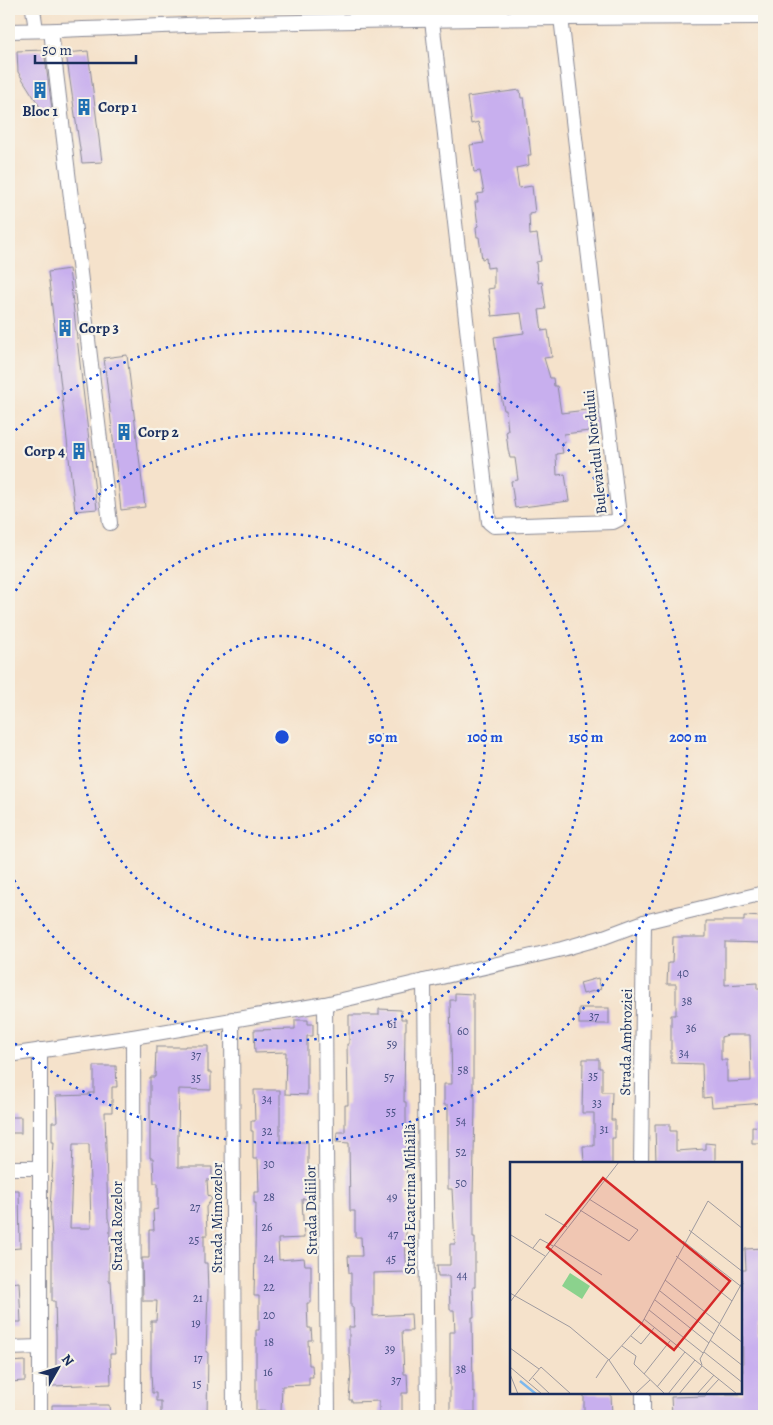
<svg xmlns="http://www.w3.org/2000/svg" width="773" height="1425" viewBox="0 0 773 1425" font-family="Alegreya,serif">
<rect width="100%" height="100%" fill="#f7f3e8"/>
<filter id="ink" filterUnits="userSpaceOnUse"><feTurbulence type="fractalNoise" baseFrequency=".02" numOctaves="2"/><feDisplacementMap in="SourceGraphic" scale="10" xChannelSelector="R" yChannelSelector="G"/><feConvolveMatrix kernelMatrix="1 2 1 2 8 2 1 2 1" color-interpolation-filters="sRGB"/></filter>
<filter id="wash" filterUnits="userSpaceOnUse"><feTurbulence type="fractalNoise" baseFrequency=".0096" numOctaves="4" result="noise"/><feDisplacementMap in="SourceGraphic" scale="20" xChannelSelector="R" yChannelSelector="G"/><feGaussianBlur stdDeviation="1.12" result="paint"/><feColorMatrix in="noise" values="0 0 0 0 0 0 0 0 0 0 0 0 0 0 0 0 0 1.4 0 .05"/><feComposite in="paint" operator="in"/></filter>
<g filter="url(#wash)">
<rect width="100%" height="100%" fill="#f5e2cb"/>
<g id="blocks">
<g fill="#c8afee" fill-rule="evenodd">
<polygon points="44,50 52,109 42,110 18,72 17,51"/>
<polygon points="88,51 102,162 82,163 66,53"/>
<polygon points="520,90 521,98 524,98 531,155 528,155 529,165 516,168 519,188 532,186 535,213 529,214 530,235 537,234 541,261 536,262 538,283 542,282 546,309 539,310 542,331 548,330 552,357 544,358 550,378 553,378 554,386 557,386 561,413 595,409 598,430 564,434 565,443 561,443 563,453 556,454 557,475 565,474 569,501 515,508 511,481 518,480 515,458 510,458 508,449 506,431 508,431 506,410 504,410 502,401 494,337 524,333 521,313 492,316 488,289 494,288 494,267 487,268 486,258 482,259 479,237 477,237 476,227 478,226 475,202 478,202 477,194 484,193 480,171 474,172 470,145 484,143 478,122 471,124 467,97"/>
<polygon points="69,269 97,509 75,511 48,272"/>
<polygon points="127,355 145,507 121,510 104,358"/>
<path d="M744 916 764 917V943L725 942V985L757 983V989H762V1055H764V1103L712 1107 711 1097 703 1098 702 1064 671 1063V1015H676V984H667L668 963H672L673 937H706V921H744ZM728 1035H750L751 1081 727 1082V1060H721V1037Z"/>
<polygon points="598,978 601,989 583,994 580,983"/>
<polygon points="455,993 473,994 473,1096 475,1095 475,1108 473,1196 473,1237 475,1237 475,1287 473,1287 474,1317 472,1317 473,1392 475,1391 475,1412 450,1412 450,1332 455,1332 454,1310 450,1310 449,1276 438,1276 437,1265 450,1265 450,1244 455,1244 452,1189 448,1189 448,1105 444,1105 444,1084 452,1084 450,1000 455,1000"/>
<rect x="579" y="1008" width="30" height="16"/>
<polygon points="379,1009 401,1010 401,1019 406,1019 406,1030 405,1030 404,1102 406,1102 406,1116 407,1224 405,1243 407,1272 373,1273 373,1316 411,1314 412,1331 402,1331 404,1374 407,1374 408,1393 402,1393 402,1416 379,1416 379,1401 352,1402 352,1400 349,1400 351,1373 350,1356 349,1356 349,1327 354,1327 353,1307 351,1307 351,1273 349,1273 348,1256 362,1256 361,1237 355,1237 355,1211 350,1211 349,1143 336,1142 337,1132 345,1132 345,1105 348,1105 347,1044 349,1044 349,1015 379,1015"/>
<polygon points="295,1020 308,1020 308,1024 313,1024 313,1036 307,1036 307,1095 285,1094 286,1052 255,1053 254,1030 295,1029"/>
<polygon points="185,1046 208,1046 208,1072 211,1072 211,1090 179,1089 178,1138 178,1167 212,1167 212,1180 207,1180 208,1195 212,1199 206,1207 207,1235 204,1235 204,1263 207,1263 208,1292 206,1352 208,1352 207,1416 161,1416 161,1401 156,1401 156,1393 152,1393 151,1372 151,1321 156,1321 157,1301 143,1301 142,1258 149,1258 149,1230 154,1230 153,1210 158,1209 158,1183 154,1183 153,1158 150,1158 150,1077 155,1077 156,1047 185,1047"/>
<polygon points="583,1059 599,1059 599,1068 602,1068 602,1092 612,1092 611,1120 615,1120 615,1138 612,1138 612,1164 584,1164 583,1146 594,1146 594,1113 582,1113"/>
<path d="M94 1066H116L117 1087H112V1112H105L108 1218 110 1225 109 1281H111L115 1354H110L111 1384 52 1386V1368H56V1336L55 1301H52V1238L50 1208 54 1142H52V1122H57L56 1096 89 1095V1093H94ZM73 1144H89L91 1228H70Z"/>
<polygon points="254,1090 280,1090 280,1142 308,1142 308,1179 311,1179 312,1198 302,1199 304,1238 278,1239 279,1260 304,1258 305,1265 311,1265 311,1303 307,1303 308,1328 311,1328 312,1340 308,1340 309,1365 312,1365 313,1377 309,1377 309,1385 282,1386 281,1412 256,1411 256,1330 259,1330 259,1296 254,1296 256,1203 254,1203 254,1192 259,1192 258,1159 253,1159 253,1131 251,1131 251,1121 255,1121"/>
<rect x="9" y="1117" width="12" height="16"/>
<polygon points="655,1124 670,1124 670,1131 676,1131 676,1151 705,1149 705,1143 715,1144 715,1164 656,1164"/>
<polygon points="752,1126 764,1127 764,1143 752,1143"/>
<polygon points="9,1190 19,1190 20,1248 9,1249"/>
<polygon points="764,1248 764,1299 760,1299 760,1335 764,1335 764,1376 761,1376 761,1416 706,1416 706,1414 672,1415 671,1397 706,1396 706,1394 743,1394 742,1270 746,1270 745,1249"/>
<polygon points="19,1282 21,1322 9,1322 9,1283"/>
<polygon points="25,1361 25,1381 9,1382 9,1362"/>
<polygon points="584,1394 611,1394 612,1416 584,1416"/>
<polygon points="52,1405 109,1405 110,1416 52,1416"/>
</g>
</g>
</g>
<g filter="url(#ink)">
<use href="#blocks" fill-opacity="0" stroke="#888894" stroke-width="1"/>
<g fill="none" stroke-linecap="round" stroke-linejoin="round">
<g stroke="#888894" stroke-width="16">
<g id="street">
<polyline points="33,9 36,30"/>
<polyline points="432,20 489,522 494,526 613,522 619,519 619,516 561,17"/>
<path d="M9 31C88 30 168 25 248 23 420 19 592 17 764 17"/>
<polyline points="51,31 110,523"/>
<polyline points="424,981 428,1416"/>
<polyline points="325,1004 328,1416"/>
<polyline points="232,1019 234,1416"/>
<polyline points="133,1037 134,1416"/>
<polyline points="40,1050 40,1416"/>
<polyline points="9,1055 133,1037 325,1004 562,949 604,937 644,922 764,893"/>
<polyline points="641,1164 644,922"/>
<polyline points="9,1168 39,1168"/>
<polyline points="9,1348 40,1347"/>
<polyline points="643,1394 643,1416"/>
</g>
</g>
<use href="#street" stroke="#fff" stroke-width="14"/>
</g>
</g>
<g fill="none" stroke="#1d4ed8" stroke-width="2.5" stroke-dasharray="2.5 5">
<circle cx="282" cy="737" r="101"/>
<circle cx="282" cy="737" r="203"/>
<path d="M9 604A304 304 0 1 1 9 870"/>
<path d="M10 435A406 406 0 1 1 10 1039"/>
</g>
<defs>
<g id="building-bare" transform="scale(1.35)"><path d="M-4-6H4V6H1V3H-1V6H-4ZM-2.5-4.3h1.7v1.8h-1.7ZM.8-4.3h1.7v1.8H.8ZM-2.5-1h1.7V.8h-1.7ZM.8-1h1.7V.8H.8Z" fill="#1f6fb2" stroke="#f7f3e8" stroke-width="2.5" paint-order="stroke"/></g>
</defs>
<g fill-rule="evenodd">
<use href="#building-bare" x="40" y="90"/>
<use href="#building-bare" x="84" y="107"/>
<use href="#building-bare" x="65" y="328"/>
<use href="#building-bare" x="124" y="432"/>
<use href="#building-bare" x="79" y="451"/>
</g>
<g text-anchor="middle" stroke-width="4.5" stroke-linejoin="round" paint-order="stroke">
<g font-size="12" fill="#464f82">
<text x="683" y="977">40</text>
<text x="687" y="1005">38</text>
<text x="594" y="1020">37</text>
<text x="392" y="1028">61</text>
<text x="691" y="1032">36</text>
<text x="463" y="1035">60</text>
<text x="392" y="1048">59</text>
<text x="684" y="1057">34</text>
<text x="196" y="1059">37</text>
<text x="463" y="1074">58</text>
<text x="593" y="1080">35</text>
<text x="389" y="1081">57</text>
<text x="196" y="1082">35</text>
<text x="267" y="1103">34</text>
<text x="597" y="1107">33</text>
<text x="391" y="1116">55</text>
<text x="461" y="1125">54</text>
<text x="604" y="1133">31</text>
<text x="267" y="1135">32</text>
<text x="461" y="1156">52</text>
<text x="269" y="1168">30</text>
<text x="461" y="1187">50</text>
<text x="269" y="1201">28</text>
<text x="392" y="1201">49</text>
<text x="195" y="1211">27</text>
<text x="267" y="1231">26</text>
<text x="393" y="1238">47</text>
<text x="194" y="1244">25</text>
<text x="269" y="1262">24</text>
<text x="391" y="1263">45</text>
<text x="462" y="1279">44</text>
<text x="269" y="1291">22</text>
<text x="198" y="1302">21</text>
<text x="269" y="1319">20</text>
<text x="196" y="1327">19</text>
<text x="269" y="1346">18</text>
<text x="390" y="1353">39</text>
<text x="198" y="1362">17</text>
<text x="461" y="1373">38</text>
<text x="268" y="1376">16</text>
<text x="396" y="1384">37</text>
<text x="197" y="1388">15</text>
</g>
<g font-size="15" font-weight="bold" fill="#1b2f5e" stroke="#f7f3e8" text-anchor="start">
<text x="98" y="112">Corp 1</text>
<text x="40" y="116" text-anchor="middle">Bloc 1</text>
<text x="79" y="333">Corp 3</text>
<text x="138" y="437">Corp 2</text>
<text x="65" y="456" text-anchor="end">Corp 4</text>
</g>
<g font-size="15" fill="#1b2f5e" stroke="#f7f3e8">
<text transform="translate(595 452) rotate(-96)" y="5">Bulevardul Nordului</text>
<text transform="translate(626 1042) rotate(-89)" y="5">Strada Ambroziei</text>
<text transform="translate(410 1199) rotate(-90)" y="5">Strada Ecaterina Mihăilă</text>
<text transform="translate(311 1210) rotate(-91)" y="5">Strada Daliilor</text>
<text transform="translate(217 1218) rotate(-90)" y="5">Strada Mimozelor</text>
<text transform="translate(117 1226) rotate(-90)" y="5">Strada Rozelor</text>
</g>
</g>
<g transform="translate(510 1162)">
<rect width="232" height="232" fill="#f5e2cb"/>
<path d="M60 111 80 124 72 137 52 124Z" fill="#8bd28d"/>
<path fill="none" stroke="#7cb8ee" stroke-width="2.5" d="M10 219 26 232"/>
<path fill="none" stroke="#9e9a9f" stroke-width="1" d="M70 48 119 79 128 68 79 37M35 52 57 65M179 68 233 110M1 73 35 94M173 79 233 126M44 83 92 113M23 86 30 77 43 84M166 94 222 139M155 118 210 162M150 129 204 172M0 131 60 165 99 198 122 232M145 138 199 181M0 140 109 0M139 148 193 191M134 157 227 232M210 163 233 181M121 174 131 182 144 166M200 178 233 204M112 184 126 194 124 202 155 232M0 186 29 207M194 190 233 221M99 198 132 161 198 39 233 67M192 203 190 197 233 119M0 205 32 232M0 212 8 232M134 212 160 179M23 216 40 232M86 216 98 198M19 219 31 205 61 232M147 225 175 190M125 232 140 218M158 232 185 198M169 232 192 204M187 232 204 213M195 232 209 217"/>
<path fill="#d62828" fill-opacity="0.15" stroke="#d62828" stroke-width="2.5" d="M93 16 220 119 164 188 37 85Z"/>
<rect width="232" height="232" fill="none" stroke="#1b2f5e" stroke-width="2.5"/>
</g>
<circle cx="282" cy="737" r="8" fill="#1d4ed8" stroke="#f7f3e8" stroke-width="2.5"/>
<g font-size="15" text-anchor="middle" font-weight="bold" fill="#1d4ed8" stroke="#f7f3e8" stroke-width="4.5" stroke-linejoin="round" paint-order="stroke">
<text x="383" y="742">50 m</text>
<text x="485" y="742">100 m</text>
<text x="586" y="742">150 m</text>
<text x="688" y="742">200 m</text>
</g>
<rect width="773" height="1425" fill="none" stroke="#f7f3e8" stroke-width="30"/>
<g transform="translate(58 1368) rotate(51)" stroke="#f7f3e8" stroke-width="4" paint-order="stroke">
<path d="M0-4L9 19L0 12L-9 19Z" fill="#1b2f5e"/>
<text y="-8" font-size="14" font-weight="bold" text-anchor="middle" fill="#1b2f5e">N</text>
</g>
<path d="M35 55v8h101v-8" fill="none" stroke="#1b2f5e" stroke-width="2.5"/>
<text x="42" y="55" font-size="15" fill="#1b2f5e" stroke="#f7f3e8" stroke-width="4" paint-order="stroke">50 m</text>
</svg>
